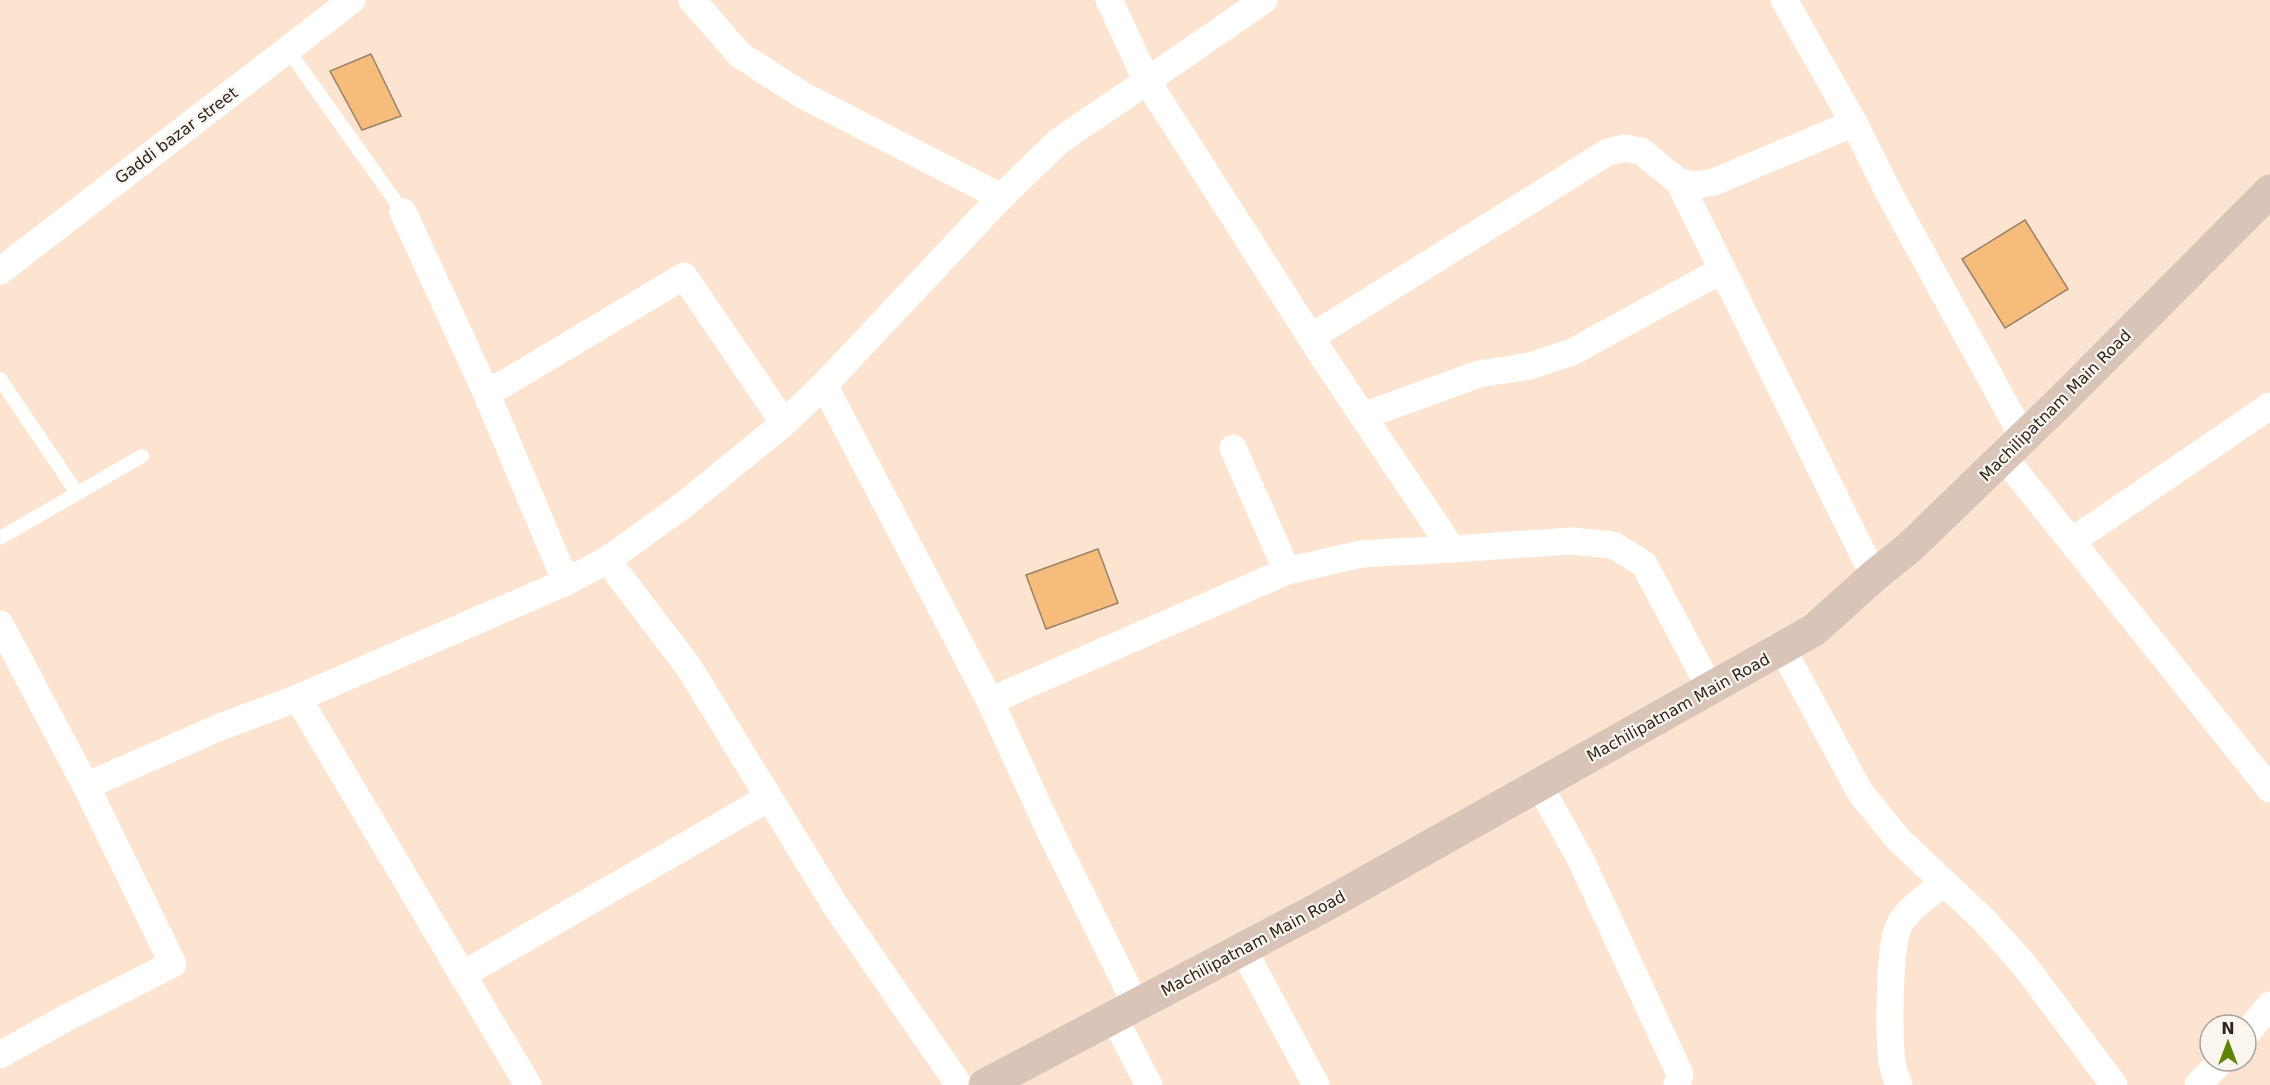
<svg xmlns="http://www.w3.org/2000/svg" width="2270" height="1085" viewBox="0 0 2270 1085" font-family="'DejaVu Sans',sans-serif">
<rect width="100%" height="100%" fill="#fce4d0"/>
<g fill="#f5bc7b" stroke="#9a8269" stroke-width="1.5">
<polygon points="371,54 401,116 362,130 330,71"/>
<polygon points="2025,220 2068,289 2005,328 1962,259"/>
<polygon points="1098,549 1118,603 1046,629 1026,575"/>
</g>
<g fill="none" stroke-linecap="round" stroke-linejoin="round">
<g stroke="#fff" stroke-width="14">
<polyline points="288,50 403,212"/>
<polyline points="0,379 77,493"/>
<polyline points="0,538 142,456"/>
</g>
<g stroke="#fff" stroke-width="27">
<polyline points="692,0 740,55 804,96 1001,197"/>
<polyline points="1264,0 1147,81 1324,358 1452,549 1572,541 1613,545 1644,564 1710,688"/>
<polyline points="1784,0 1854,123 1890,195 2023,437"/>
<polyline points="1679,182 1874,576"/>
<polyline points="403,212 485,390 566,582"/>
<polyline points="0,271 352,0"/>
<polyline points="1311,337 1608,152 1625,148 1641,151 1679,182 1696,185 1714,182 1854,123"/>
<polyline points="824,385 990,701 1048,827 1136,1005"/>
<polyline points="485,390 502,385 684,276 784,423"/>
<polyline points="1363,416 1479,374 1530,366 1572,352 1722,270"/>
<polyline points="1233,448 1287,571"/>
<polyline points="2003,456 2270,789"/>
<polyline points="2072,541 2270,406"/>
<polyline points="607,560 688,666 835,905 959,1085"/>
<polyline points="0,624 86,786 220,727 298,698 566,582 607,560 685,504 784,423 824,385 1001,197 1059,141 1147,81 1109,0"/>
<polyline points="1782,648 1860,792 1897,838 1984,920 2025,966 2114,1085"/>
<polyline points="298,698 528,1085"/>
<polyline points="990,701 1287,571 1361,554 1452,549"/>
<polyline points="1539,785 1581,860 1680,1074 1677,1085"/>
<polyline points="1243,949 1316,1085"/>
<polyline points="462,975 768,798"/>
<polyline points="1113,1016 1149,1085"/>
<polyline points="2246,1034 2270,1005"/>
<polyline points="0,1055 66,1018 173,964 86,786"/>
<path d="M1899 1085C1897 1079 1894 1073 1893 1067 1888 1042 1889 951 1898 928 1905 910 1930 895 1944 882"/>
<polyline points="2198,1085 2221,1061"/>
</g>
<polyline stroke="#d9c5b8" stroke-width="33" points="985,1085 1320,908 1814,630 1874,576 1910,547 2059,403 2270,191"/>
</g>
<g text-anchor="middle" stroke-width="4.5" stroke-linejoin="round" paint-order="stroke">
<g font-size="16" fill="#30251c" stroke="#fbf5f0">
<text transform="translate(176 135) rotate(-37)" y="6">Gaddi bazar street</text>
<text transform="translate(2055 405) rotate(-45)" y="6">Machilipatnam Main Road</text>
<text transform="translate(1678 707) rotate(-29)" y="6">Machilipatnam Main Road</text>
<text transform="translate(1253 943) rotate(-28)" y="6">Machilipatnam Main Road</text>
</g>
</g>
<g transform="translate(2228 1043)"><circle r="28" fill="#fbf5f0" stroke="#aaa29b" stroke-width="1.5"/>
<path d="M0-4.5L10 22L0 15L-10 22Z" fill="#5d8301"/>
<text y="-9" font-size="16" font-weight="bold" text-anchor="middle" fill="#30251c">N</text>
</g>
</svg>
